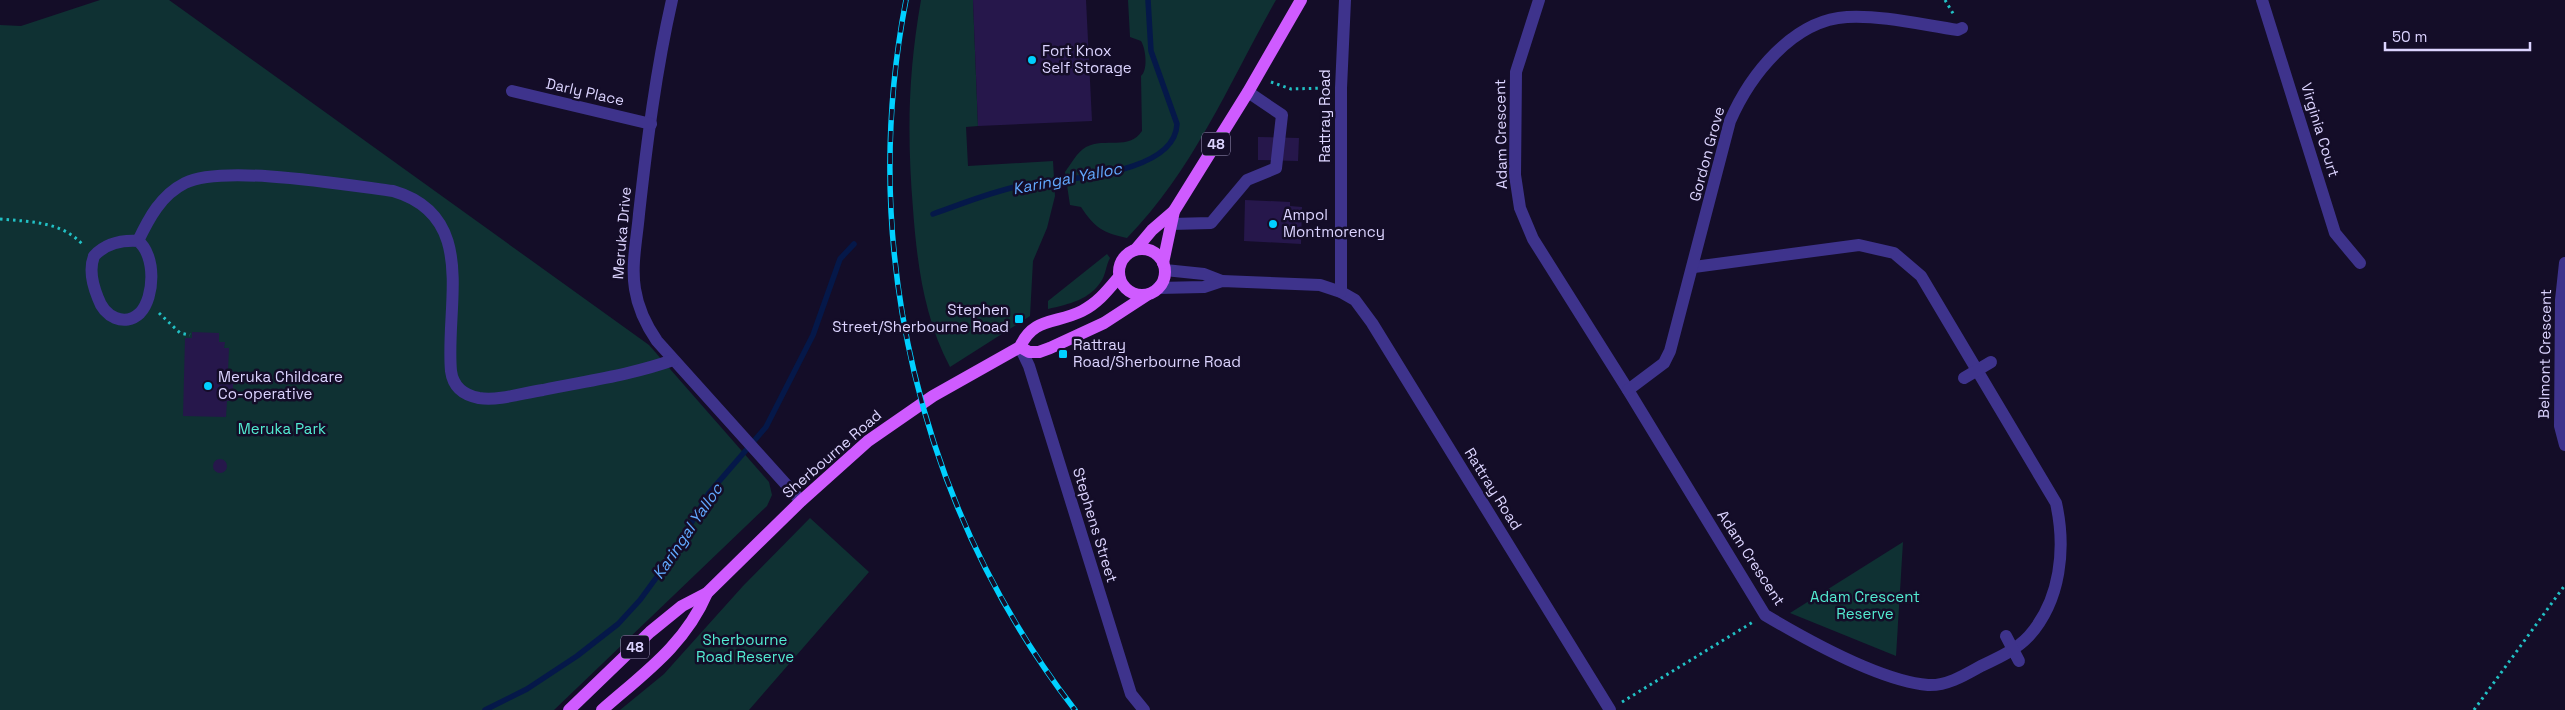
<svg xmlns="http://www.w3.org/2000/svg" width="2565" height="710" viewBox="0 0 2565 710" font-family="'Space Grotesk',sans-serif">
<rect width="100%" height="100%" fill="#140d28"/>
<g fill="#0f3133">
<polygon points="100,0 169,0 649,345 769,482 772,495 767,506 554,710 0,710 0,25 21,26"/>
<path d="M921 0H973L978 126 966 127 968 166 1053 161 1055 196 1047 228 1033 261 1030 316 950 367C924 318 917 263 913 209 907 134 908 74 921 0Z"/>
<path d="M1128 0H1276C1230 81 1194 170 1127 238 1103 233 1095 228 1081 207L1070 205 1065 172C1071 164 1077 152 1086 147 1105 137 1129 151 1142 131L1141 76C1148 70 1146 49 1141 41L1130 37Z"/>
<path d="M1107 254 1110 258C1106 265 1106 273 1102 280 1090 300 1069 304 1048 309V301Z"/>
<polygon points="810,518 869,572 749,710 620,710 664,674 743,586"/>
<polygon points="1903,542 1896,656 1790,613"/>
</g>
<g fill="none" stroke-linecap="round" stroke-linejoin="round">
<g stroke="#051849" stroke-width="5.5">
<path d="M933 214C962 204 990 192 1020 186 1058 178 1175 177 1177 124L1151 51 1148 0"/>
<polyline points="485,710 527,689 577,656 618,624 640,600 670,559 709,493 766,427 813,335 840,259 854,244"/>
</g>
</g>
<g fill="#26174b">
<polygon points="973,0 1086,0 1092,121 978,126"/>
<polygon points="1258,137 1299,138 1298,161 1258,160"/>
<polygon points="1245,200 1290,202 1290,206 1302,207 1301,244 1244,241"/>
<polygon points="192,332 219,333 219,342 225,342 224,348 229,348 228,371 233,371 233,401 227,401 226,417 183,416 185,338 192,338"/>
<circle cx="220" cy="466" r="7"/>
</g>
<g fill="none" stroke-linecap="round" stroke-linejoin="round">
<g stroke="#22c1c5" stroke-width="3" stroke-dasharray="2.5 4" stroke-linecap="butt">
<polyline points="1945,0 1954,15"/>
<polyline points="1271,82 1291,89 1326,88"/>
<path d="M0 219C31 222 61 221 83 245"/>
<polyline points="159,313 180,333 190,335"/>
<polyline points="1622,702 1753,622"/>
<polyline points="2474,710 2565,585"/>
</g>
<g stroke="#3e338c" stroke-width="12">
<path d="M672 0C656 70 647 142 639 214 637 238 631 265 635 289 638 309 646 325 657 341L801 501"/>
<path d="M1539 0 1516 72 1515 175 1520 208 1533 239 1628 390 1765 615C1807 640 1880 681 1928 685 1947 686 1965 675 1981 666 1998 658 2016 650 2029 636 2061 600 2066 548 2056 503L1921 276 1894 253 1859 245 1694 267"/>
<polyline points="2262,0 2335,233 2360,263"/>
<polyline points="512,91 651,124"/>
<polyline points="1171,224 1211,223 1247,180 1276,168 1282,115 1248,92"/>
<path d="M138 241C121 240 106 243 94 256 89 269 93 286 98 298 104 316 124 328 140 313 155 297 156 255 138 241 149 218 161 195 185 183 223 164 347 185 393 191 479 216 445 304 451 371 453 386 463 395 479 398 499 401 523 393 543 390 586 381 631 375 673 360"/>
<polyline points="2565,263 2561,300 2560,426 2565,445"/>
<polyline points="1165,270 1204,274 1222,281"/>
<polyline points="1158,288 1204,287 1222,281 1320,285 1341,292 1355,300 1372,323 1610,710"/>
<polyline points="1341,292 1341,88 1345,0"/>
<polyline points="1020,347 1029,366 1131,694 1144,710"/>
<polyline points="1964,378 1991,362"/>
<path d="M1628 390 1664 363 1670 351 1730 121C1750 75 1793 20 1847 17 1882 15 1923 25 1958 30L1962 28"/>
<polyline points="2006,636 2019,661"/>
</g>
<g stroke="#cf5bff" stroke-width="12">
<circle cx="1142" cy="272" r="23"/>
<polyline points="1136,249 1152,230 1174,211"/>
<polyline points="1163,263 1174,211 1248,92 1301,0"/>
<polyline points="1020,347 1029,352 1039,352 1050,348 1104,323 1147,295"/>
<path d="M569 710 650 632 682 606 707 593 801 501 868 441 933 396 1020 347C1033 317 1056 324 1082 311 1098 303 1108 290 1119 277"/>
<path d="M602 710C643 674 685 645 707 593"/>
</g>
<g stroke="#00d0ff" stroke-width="5.5">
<path id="rail" d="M906 0C858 249 920 509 1075 710"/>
</g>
<use href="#rail" stroke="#140d28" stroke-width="4" stroke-dasharray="11" stroke-linecap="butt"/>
</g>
<g fill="#00d0ff" stroke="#140d28" stroke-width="2">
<circle cx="1032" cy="60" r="5"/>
<circle cx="1273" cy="224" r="5"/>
<rect x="1014" y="314" width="10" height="10" rx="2.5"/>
<rect x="1058" y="349" width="10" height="10" rx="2.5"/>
<circle cx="208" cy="386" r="5"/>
</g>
<g text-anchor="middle" stroke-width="5" stroke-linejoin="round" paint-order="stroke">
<g fill="#140d28" stroke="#a098be" stroke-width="1">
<rect x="1202" y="132.5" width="28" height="23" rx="4"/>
<rect x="621" y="635.5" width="28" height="23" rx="4"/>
</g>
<g font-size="14" font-weight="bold" fill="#dcd4ff">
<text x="1216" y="149">48</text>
<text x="635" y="652">48</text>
</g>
<g font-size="15" fill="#dcd4ff" stroke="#140d28" text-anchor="start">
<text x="1042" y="56">Fort Knox<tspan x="1042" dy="17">Self Storage</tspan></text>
<text x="1283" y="220">Ampol<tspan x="1283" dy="17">Montmorency</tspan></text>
<text x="1009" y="315" text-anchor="end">Stephen<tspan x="1009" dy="17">Street/Sherbourne Road</tspan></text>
<text x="1073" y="350">Rattray<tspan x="1073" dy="17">Road/Sherbourne Road</tspan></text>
<text x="218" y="382">Meruka Childcare<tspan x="218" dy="17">Co-operative</tspan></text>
</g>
<g font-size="15" fill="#dcd4ff" stroke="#140d28">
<text transform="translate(585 92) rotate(13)" y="5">Darly Place</text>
<text transform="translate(1325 116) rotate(-90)" y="5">Rattray Road</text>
<text transform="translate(2320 130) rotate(73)" y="5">Virginia Court</text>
<text transform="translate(1501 134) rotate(-91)" y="5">Adam Crescent</text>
<text transform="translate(1707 154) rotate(-75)" y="5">Gordon Grove</text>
<text transform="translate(622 233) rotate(-85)" y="5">Meruka Drive</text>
<text transform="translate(2545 354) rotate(-89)" y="5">Belmont Crescent</text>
<text transform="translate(832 454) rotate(-41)" y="5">Sherbourne Road</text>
<text transform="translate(1493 489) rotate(58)" y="5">Rattray Road</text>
<text transform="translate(1095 525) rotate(73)" y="5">Stephens Street</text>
<text transform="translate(1751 558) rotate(57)" y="5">Adam Crescent</text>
</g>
<g font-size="15" fill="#53ecd2" stroke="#140d28">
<text x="282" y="434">Meruka Park</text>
<text x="1865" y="602">Adam Crescent<tspan x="1865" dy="17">Reserve</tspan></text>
<text x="745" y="645">Sherbourne<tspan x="745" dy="17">Road Reserve</tspan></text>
</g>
<g font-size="16" font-style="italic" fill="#62a9ff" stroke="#140d28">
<text transform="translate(1067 178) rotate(-11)" y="6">Karingal Yalloc</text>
<text transform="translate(687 531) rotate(-56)" y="6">Karingal Yalloc</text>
</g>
</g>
<path d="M2385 42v8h145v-8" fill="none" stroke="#dcd4ff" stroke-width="2.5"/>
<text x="2392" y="42" font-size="15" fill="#dcd4ff" stroke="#140d28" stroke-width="4" paint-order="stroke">50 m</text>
</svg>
